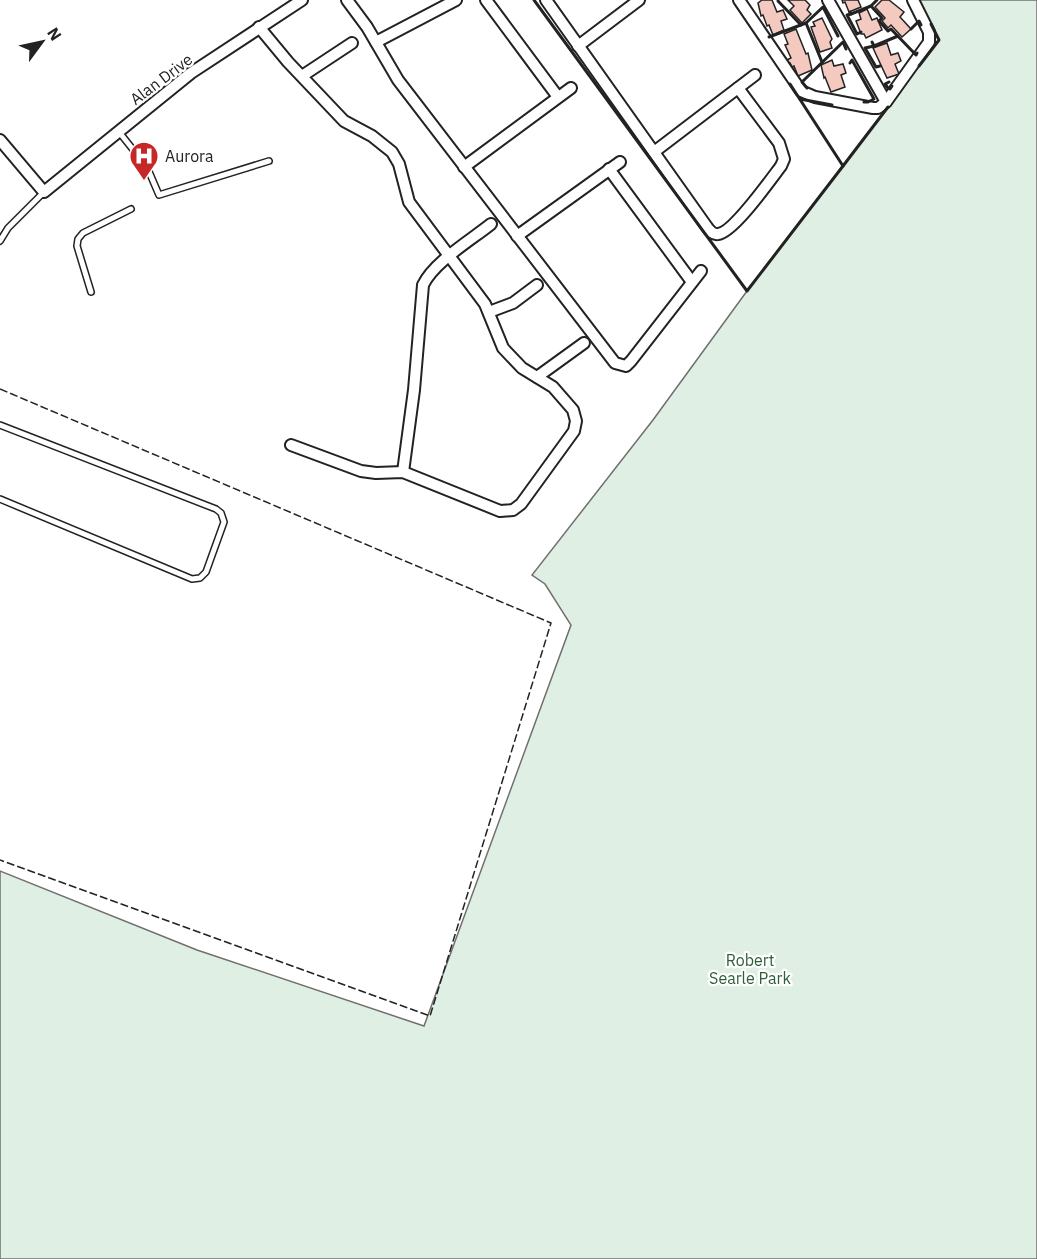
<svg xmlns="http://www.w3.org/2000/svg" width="1037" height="1259" viewBox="0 0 1037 1259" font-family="'IBM Plex Sans',sans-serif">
<rect width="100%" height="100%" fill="#fff"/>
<polygon fill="#e0efe3" stroke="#6f6f6f" stroke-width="1.5" points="919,0 1037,0 1037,1259 0,1259 0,871 197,950 424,1026 571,625 545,584 532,575 653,420 747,291 939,40"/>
<g fill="#f3c9c0" stroke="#222" stroke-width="1.5">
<polygon points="772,0 777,12 783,10 787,19 781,21 784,30 773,35 769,25 767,26 763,15 761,16 758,3 762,0"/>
<polygon points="788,0 805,0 810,5 807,10 811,14 802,23 790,10 794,6"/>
<polygon points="858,0 861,7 849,12 845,2 843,3 842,0"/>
<polygon points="882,0 889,0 904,12 900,17 911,29 902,37 891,25 888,28 882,21 885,18 875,7"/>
<polygon points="867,9 872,20 877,18 882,30 866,38 864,34 861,34 856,21 861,19 859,13"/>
<polygon points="822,18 832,39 830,42 832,48 820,52 811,27 815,26 813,22"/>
<polygon points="796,29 806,54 808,53 812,70 798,76 794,66 792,67 790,63 788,64 787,60 791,58 785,45 788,44 784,34"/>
<polygon points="887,43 891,55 898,53 901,61 895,64 899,74 887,78 873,48"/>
<polygon points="832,60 834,66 843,64 846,73 841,75 845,87 831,92 825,77 824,78 821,65"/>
</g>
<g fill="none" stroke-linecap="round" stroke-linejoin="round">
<g stroke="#222" stroke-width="8">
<g id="service">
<polyline points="119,132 147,167 159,195 269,161"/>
<polyline points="0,241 8,228 44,192"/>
<polyline points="91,292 77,246 78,239 83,233 131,209"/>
<polyline points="0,425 216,509 221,513 224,522 206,572 200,578 192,579 0,499"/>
</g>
</g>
<g stroke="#222" stroke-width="14">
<g id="minor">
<polyline points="347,0 367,27 398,80 615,363 626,366 631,361 701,271"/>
<polyline points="486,0 558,97"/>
<path d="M546 0 707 227C710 231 713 235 718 234 733 233 771 179 781 166L784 159 779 143 738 88"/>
<polyline points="739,0 801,91 815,97 873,108 878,108 886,102 929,42 929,32 913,0"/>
<polyline points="828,0 886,102"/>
<polyline points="259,27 288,62 344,121 372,136 392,152 399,164 409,202 485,304 503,348 522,368 553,387 573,410 576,421 574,431 521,504 513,510 500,511 403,472 376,473 361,471 291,445"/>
<polyline points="376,42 456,0"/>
<polyline points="578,46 639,0"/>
<polyline points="302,76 352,43"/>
<polyline points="0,140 44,192 191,73 302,0"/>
<polyline points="654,152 755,75"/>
<polyline points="464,167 571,88"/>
<polyline points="609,169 692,282"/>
<polyline points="517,236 620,162"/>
<polyline points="489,312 513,303 537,285"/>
<polyline points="537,377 584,343"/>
<path d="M403 472 414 390 423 285C434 262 471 240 491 224"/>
</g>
</g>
<use href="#service" stroke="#fff" stroke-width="5"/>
<use href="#minor" stroke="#fff" stroke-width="10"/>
<polyline stroke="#222" stroke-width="1.5" stroke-dasharray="8 3" stroke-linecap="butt" points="0,389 551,623 430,1016 0,860"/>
<g stroke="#222" stroke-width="3">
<polyline points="534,0 747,291 843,166"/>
<polyline points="877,0 871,6 882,18 879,21 888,31 891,29 916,55 917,53"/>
<polyline points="778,1 801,25"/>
<polyline points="850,12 851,14 871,6"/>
<polyline points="851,14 847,15 857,34 861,32"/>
<polyline points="806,23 822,62"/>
<polyline points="911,29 919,21 921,25"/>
<polyline points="769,37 806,23 823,7 838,36"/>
<polyline points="872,42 874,46 898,36"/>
<polyline points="874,46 865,48 876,67 880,66"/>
<polyline points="850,63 852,60 874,99 868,102 864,102"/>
<polyline points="919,66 939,40 931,24"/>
<polyline points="889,82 885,84 888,88 890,89 892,86"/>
<polyline points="790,84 843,166 888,107"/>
<polyline points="807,88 802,82 843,42 846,49"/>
<polyline points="800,99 832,105"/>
</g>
</g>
<defs>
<g id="hospital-pin" transform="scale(1.5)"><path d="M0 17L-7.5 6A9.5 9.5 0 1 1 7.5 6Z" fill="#c62828" stroke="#fff"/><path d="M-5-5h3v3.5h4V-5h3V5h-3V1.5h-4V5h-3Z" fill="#fff"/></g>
</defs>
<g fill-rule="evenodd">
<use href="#hospital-pin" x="144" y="156"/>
</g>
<g text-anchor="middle" stroke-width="4.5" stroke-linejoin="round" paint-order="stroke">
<g font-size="16" fill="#222" stroke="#fff">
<text transform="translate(161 79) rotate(-37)" y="6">Alan Drive</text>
</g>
<g font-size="16" fill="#222" stroke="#fff" text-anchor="start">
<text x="165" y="162">Aurora</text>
</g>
<g font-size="16" fill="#2f5e38" stroke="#fff">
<text x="750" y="966">Robert<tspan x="750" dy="18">Searle Park</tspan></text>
</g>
</g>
<g transform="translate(42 42) rotate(57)" stroke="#ffffff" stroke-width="4.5" paint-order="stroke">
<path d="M0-4.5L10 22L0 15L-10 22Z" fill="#222222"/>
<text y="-9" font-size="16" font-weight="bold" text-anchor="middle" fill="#222222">N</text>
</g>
</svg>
